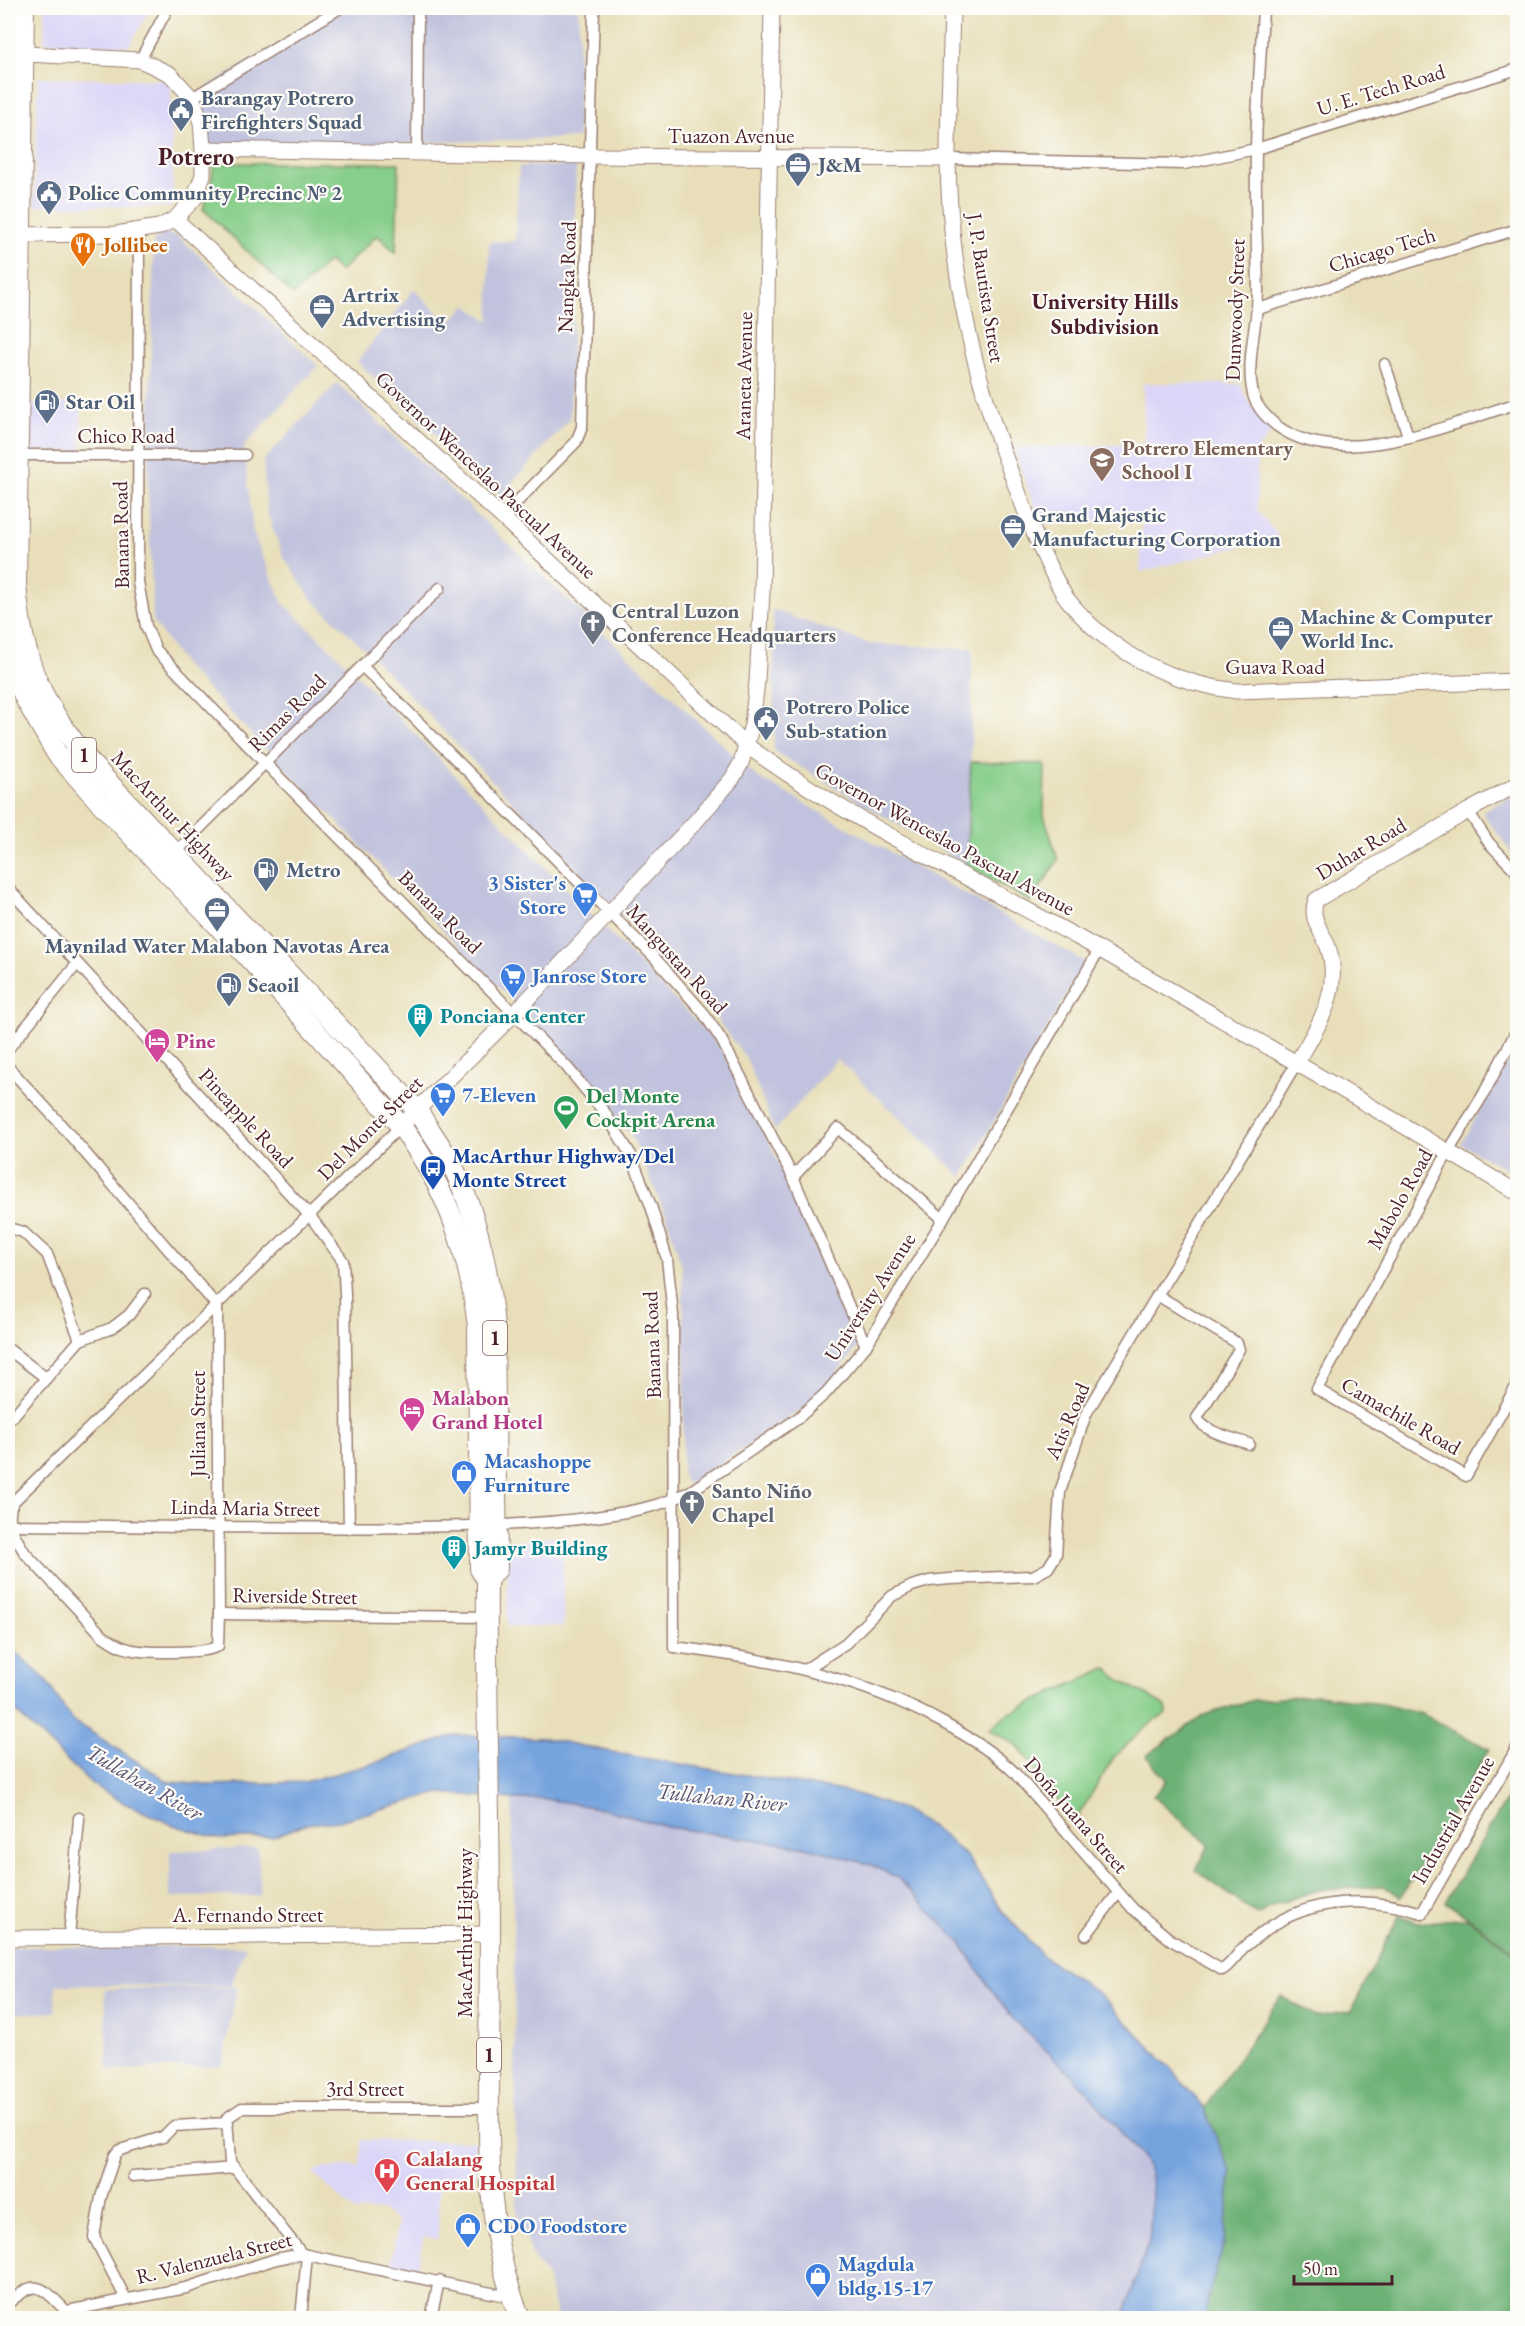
<svg xmlns="http://www.w3.org/2000/svg" width="1525" height="2326" viewBox="0 0 1525 2326" font-family="'EB Garamond',serif">
<rect width="100%" height="100%" fill="#fdfcf7"/>
<filter id="ink" filterUnits="userSpaceOnUse"><feTurbulence type="fractalNoise" baseFrequency=".0167" numOctaves="2"/><feDisplacementMap in="SourceGraphic" scale="12" xChannelSelector="R" yChannelSelector="G"/><feConvolveMatrix kernelMatrix="1 2 1 2 8 2 1 2 1" color-interpolation-filters="sRGB"/></filter>
<filter id="wash" filterUnits="userSpaceOnUse"><feTurbulence type="fractalNoise" baseFrequency=".008" numOctaves="4" result="noise"/><feDisplacementMap in="SourceGraphic" scale="24" xChannelSelector="R" yChannelSelector="G"/><feGaussianBlur stdDeviation="1.35" result="paint"/><feColorMatrix in="noise" values="0 0 0 0 0 0 0 0 0 0 0 0 0 0 0 0 0 1.4 0 .05"/><feComposite in="paint" operator="in"/></filter>
<g filter="url(#wash)">
<rect width="100%" height="100%" fill="#e8dfba"/>
<g fill="#dbd6f7">
<polygon points="45,8 151,8 129,46 44,42"/>
<polygon points="38,77 171,80 173,207 34,206"/>
<polygon points="1143,383 1240,384 1248,401 1272,433 1257,450 1257,510 1279,537 1140,572 1142,518 1041,524 1013,448 1144,444"/>
<polygon points="81,403 81,451 30,451 29,404"/>
<polygon points="563,1536 563,1626 507,1627 508,1542"/>
<polygon points="361,2140 476,2141 476,2177 439,2178 438,2240 424,2236 417,2273 390,2269 398,2222 382,2210 355,2212 313,2173 318,2169 360,2166"/>
</g>
<g fill="#c1c2dd">
<polygon points="343,8 579,8 578,138 206,149 194,94"/>
<polygon points="519,166 576,166 570,419 501,495 357,362 414,289 448,323 466,305 490,321 489,242 515,241"/>
<polygon points="164,233 178,236 318,366 244,446 253,533 282,602 349,667 719,1045 753,1104 858,1346 822,1392 805,1407 688,1485 682,1477 685,1361 682,1266 667,1218 633,1138 573,1063 183,664 153,621 148,488 154,240"/>
<polygon points="337,383 756,776 1085,962 962,1177 837,1059 775,1131 746,1058 696,992 366,650 311,598 283,556 267,513 263,461"/>
<polygon points="773,610 870,644 972,649 971,762 966,865 774,751"/>
<polygon points="1517,793 1517,860 1482,812"/>
<polygon points="1517,1045 1517,1175 1461,1144"/>
<polygon points="512,1799 546,1799 737,1836 806,1847 872,1865 898,1878 961,1943 988,1985 1077,2080 1143,2158 1151,2174 1152,2200 1149,2241 1123,2318 557,2318 546,2274 531,2255 517,2211"/>
<polygon points="258,1848 260,1896 170,1897 170,1851"/>
<polygon points="246,1946 231,1986 56,1985 55,2012 8,2014 8,1947"/>
<polygon points="237,1987 222,2066 108,2070 105,1989"/>
</g>
<g fill="#86ce89" stroke="#68765a" stroke-width="1.5">
<polygon points="214,163 399,163 396,253 377,235 340,272 329,261 293,295 203,209 210,188"/>
<polygon points="971,762 1045,764 1044,815 1058,860 1031,902 966,865"/>
<polygon points="1106,1668 1121,1681 1166,1706 1167,1713 1147,1726 1114,1757 1074,1823 1018,1746 989,1729 1006,1715"/>
</g>
<g fill="#6cb175" stroke="#5b6850" stroke-width="1.5">
<polygon points="1318,1695 1382,1704 1422,1714 1489,1749 1401,1897 1383,1886 1318,1890 1277,1904 1257,1915 1196,1870 1209,1845 1153,1796 1167,1781 1146,1756 1204,1715 1254,1700"/>
<polygon points="1517,1782 1518,1782 1517,1954 1468,1917 1445,1902"/>
<polygon points="1399,1916 1417,1923 1467,1918 1517,1955 1517,2318 1205,2318 1208,2297 1224,2243 1231,2172 1204,2108 1281,1996 1316,2017 1351,2011"/>
</g>
<polygon fill="#75a3de" stroke="#606184" stroke-width="1.5" points="8,1645 45,1679 72,1720 169,1782 208,1785 304,1782 368,1765 455,1735 544,1738 632,1756 854,1793 904,1810 938,1831 967,1857 1003,1912 1044,1957 1099,1993 1171,2069 1204,2108 1231,2172 1224,2243 1208,2297 1205,2318 1123,2318 1149,2241 1152,2200 1151,2174 1143,2158 1077,2080 1014,2020 988,1985 961,1943 898,1878 871,1865 806,1847 667,1827 604,1809 546,1799 512,1799 439,1793 339,1821 305,1824 273,1837 219,1839 173,1825 124,1803 93,1785 16,1712 8,1694"/>
</g>
<g filter="url(#ink)">
<g fill="none" stroke-linecap="round" stroke-linejoin="round">
<g stroke="#997f72" stroke-width="13">
<g id="street">
<path d="M1263 8C1261 54 1257 102 1256 149 1255 196 1257 243 1258 290 1258 324 1245 360 1253 394 1256 407 1267 418 1277 426 1341 473 1450 424 1518 403"/>
<polyline points="140,60 168,8"/>
<polyline points="192,98 340,8"/>
<polyline points="417,153 418,8"/>
<polyline points="948,159 1184,164 1256,149 1518,69"/>
<path d="M139 232 138 582 146 626 156 650 265 763 566 1066 605 1113 631 1155 651 1206 667 1259 673 1314 674 1647C769 1659 861 1677 945 1724 969 1737 993 1752 1013 1771L1133 1909 1171 1940 1222 1970C1231 1965 1237 1954 1244 1947 1250 1942 1257 1937 1263 1932 1309 1897 1369 1896 1422 1913L1518 1746"/>
<polyline points="1258,309 1518,229"/>
<polyline points="1385,364 1408,436"/>
<polyline points="8,455 245,455"/>
<polyline points="502,517 576,442 582,427 594,8"/>
<polyline points="362,666 654,957 702,1011 721,1039 793,1177 866,1346"/>
<polyline points="1468,811 1489,843 1518,873"/>
<polyline points="173,855 440,588"/>
<polyline points="8,888 310,1216 343,1261 345,1293 349,1528"/>
<polyline points="1518,1028 1483,1095 1448,1152 1317,1389 1466,1476 1518,1383"/>
<polyline points="8,1049 77,964"/>
<path d="M8 1067 56 1119 217 1306 219 1614 218 1646C207 1654 143 1653 129 1649 119 1647 112 1642 103 1636L25 1553C15 1537 4 1520 13 1502L401 1126"/>
<polyline points="793,1177 838,1128 943,1219"/>
<polyline points="8,1228 23,1232 47,1254 80,1340"/>
<path d="M1157 1295 1237 1343 1239 1349 1234 1358 1197 1418C1205 1433 1234 1438 1249 1444"/>
<polyline points="8,1349 46,1378"/>
<polyline points="13,1416 80,1340 112,1328 129,1315 145,1294"/>
<path d="M11 1525C147 1526 283 1529 419 1527 478 1526 537 1525 595 1517 629 1512 661 1507 691 1491L797 1419 826 1393 866 1346 943 1219 1099 950"/>
<polyline points="219,1614 487,1617"/>
<polyline points="806,1669 846,1643 892,1596 912,1586 929,1581 950,1579 1033,1576 1048,1568 1056,1555 1060,1492 1086,1414 1296,1064"/>
<polyline points="1086,1935 1118,1893"/>
<polyline points="69,1938 79,1818"/>
<polyline points="133,2176 234,2168"/>
<polyline points="302,2254 230,2162 227,2118 242,2108 488,2108"/>
<polyline points="126,2299 94,2237 101,2197 115,2155 120,2150 163,2137 174,2126 228,2123"/>
<path d="M8 2303C26 2290 33 2279 52 2297 59 2304 66 2310 71 2318"/>
<polyline points="67,2311 186,2288 276,2259 302,2254 511,2297"/>
<polyline points="301,2318 307,2255"/>
<polyline points="431,2318 439,2281"/>
</g>
</g>
<g stroke="#997f72" stroke-width="17">
<g id="secondary">
<path d="M952 8C951 57 948 108 948 158 949 269 974 378 1014 481 1028 519 1043 558 1063 593 1071 606 1083 617 1093 627 1134 664 1182 684 1236 691L1518 681"/>
<polyline points="8,53 140,60 170,74 192,98 201,122 203,149 203,175 194,199 175,219 159,227 116,234 8,235"/>
<polyline points="203,149 590,156 948,159"/>
<path d="M175 219 502 517 746 745C849 820 967 876 1079 938 1226 1021 1372 1107 1518 1193"/>
<path d="M1296 1064C1317 1029 1343 990 1328 947 1322 930 1309 919 1316 900L1468 811 1518 784"/>
<polyline points="401,1126 514,1014 696,821 732,779 741,763 752,725 757,681 762,592 772,8"/>
<polyline points="8,1938 490,1934"/>
</g>
</g>
<g stroke="#997f72" stroke-width="22">
<g id="highway">
<path d="M24 8 16 583C22 664 41 703 92 765L417 1110C429 1130 444 1149 454 1169 478 1218 489 1273 494 1326L497 1569 487 1580"/>
<path d="M8 640 18 682 26 700 57 754 96 798 246 955 401 1126C448 1191 468 1247 478 1326L480 1569 487 1580C486 1697 490 1815 490 1933 490 1981 489 2030 489 2078 488 2160 488 2241 520 2318"/>
</g>
</g>
<use href="#street" stroke="#fff" stroke-width="10"/>
<use href="#secondary" stroke="#fff" stroke-width="15"/>
<use href="#highway" stroke="#fff" stroke-width="20"/>
</g>
</g>
<defs>
<g id="civic-pin" transform="scale(1.35)"><path d="M0 17L-7.5 6A9.5 9.5 0 1 1 7.5 6Z" fill="#5c6f8a" stroke="#fdfcf7"/><path d="M-.6-6.5H3V-4.5H.6V-3L4-1V1h2V6H-6V1h2V-1L-.6-3ZM-1.2 2.5V6h2.4V2.5Z" fill="#fff"/></g>
<g id="office-pin" transform="scale(1.35)"><path d="M0 17L-7.5 6A9.5 9.5 0 1 1 7.5 6Z" fill="#5c6f8a" stroke="#fdfcf7"/><path d="M-6-3h4V-5.5h4V-3h4V5H-6ZM-1-4.5V-3h2v-1.5ZM-6 0V1H6V0Z" fill="#fff"/></g>
<g id="restaurant-pin" transform="scale(1.35)"><path d="M0 17L-7.5 6A9.5 9.5 0 1 1 7.5 6Z" fill="#e8710a" stroke="#fdfcf7"/><path d="M-5-6h1v4h1v-4h1v4h1v-4h1v5L-1.5 .5V6h-2V.5L-5-1ZM5-6V6H3V1.5H1.5Q1.5-4 5-6Z" fill="#fff"/></g>
<g id="fuel-pin" transform="scale(1.35)"><path d="M0 17L-7.5 6A9.5 9.5 0 1 1 7.5 6Z" fill="#5c6f8a" stroke="#fdfcf7"/><path d="M-5.5-6h7V0h2V4h1.3V-2.5L3-4.5l.8-.8L6-3V5H2.5V1h-1V6h-7ZM-4.2-4.7v3.2H.2V-4.7Z" fill="#fff"/></g>
<g id="school-pin" transform="scale(1.35)"><path d="M0 17L-7.5 6A9.5 9.5 0 1 1 7.5 6Z" fill="#8d6e63" stroke="#fdfcf7"/><path d="M0-5L7-2L0 1L-7-2ZM-4 1L0 2.5L4 1V4Q0 6-4 4Z" fill="#fff"/></g>
<g id="church-pin" transform="scale(1.35)"><path d="M0 17L-7.5 6A9.5 9.5 0 1 1 7.5 6Z" fill="#6b7280" stroke="#fdfcf7"/><path d="M-1.2-6h2.4v3.5h3.3v2.4h-3.3V6h-2.4V-.1h-3.3v-2.4h3.3Z" fill="#fff"/></g>
<g id="supermarket-pin" transform="scale(1.35)"><path d="M0 17L-7.5 6A9.5 9.5 0 1 1 7.5 6Z" fill="#3f7fe0" stroke="#fdfcf7"/><path d="M-6-5.5h2.5l.6 2H6L4.5 2H-2.5L-4.4-4H-6ZM-1.5 3.2a1.3 1.3 0 1 0 .1 0ZM3 3.2a1.3 1.3 0 1 0 .1 0Z" fill="#fff"/></g>
<g id="building-pin" transform="scale(1.35)"><path d="M0 17L-7.5 6A9.5 9.5 0 1 1 7.5 6Z" fill="#0f9aa8" stroke="#fdfcf7"/><path d="M-4-6H4V6H1V3H-1V6H-4ZM-2.5-4.3h1.7v1.8h-1.7ZM.8-4.3h1.7v1.8H.8ZM-2.5-1h1.7V.8h-1.7ZM.8-1h1.7V.8H.8Z" fill="#fff"/></g>
<g id="hotel-pin" transform="scale(1.35)"><path d="M0 17L-7.5 6A9.5 9.5 0 1 1 7.5 6Z" fill="#d1479c" stroke="#fdfcf7"/><path d="M-6-4.5h1.5V1H6V5H4.5V3h-9V5H-6ZM-4 0a1.8 1.8 0 1 1 3.6 0ZM.5 0V-2.5h3Q6-2.5 6 0Z" fill="#fff"/></g>
<g id="stadium-pin" transform="scale(1.35)"><path d="M0 17L-7.5 6A9.5 9.5 0 1 1 7.5 6Z" fill="#2e9e5b" stroke="#fdfcf7"/><path d="M0-5a6.5 5 0 1 0 0 10a6.5 5 0 1 0 0-10ZM-3.5-1.8h7v3.6h-7Z" fill="#fff"/></g>
<g id="bus-pin" transform="scale(1.35)"><path d="M0 17L-7.5 6A9.5 9.5 0 1 1 7.5 6Z" fill="#1a4fb4" stroke="#fdfcf7"/><path d="M-5-6H5V4H4V6H2V4H-2V6H-4V4H-5ZM-3.5-4V0h7V-4ZM-3.5 1.2v1.5H-2V1.2ZM2 1.2v1.5H3.5V1.2Z" fill="#fff"/></g>
<g id="shop-pin" transform="scale(1.35)"><path d="M0 17L-7.5 6A9.5 9.5 0 1 1 7.5 6Z" fill="#3f7fe0" stroke="#fdfcf7"/><path d="M-5-2.5h2.3a2.7 3.5 0 0 1 5.4 0H5L5.5 6h-11ZM-1.5-2.5h3a1.5 2.3 0 0 0-3 0Z" fill="#fff"/></g>
<g id="hospital-pin" transform="scale(1.35)"><path d="M0 17L-7.5 6A9.5 9.5 0 1 1 7.5 6Z" fill="#e0444e" stroke="#fdfcf7"/><path d="M-5-5h3v3.5h4V-5h3V5h-3V1.5h-4V5h-3Z" fill="#fff"/></g>
</defs>
<g fill-rule="evenodd">
<use href="#civic-pin" x="181" y="110"/>
<use href="#office-pin" x="798" y="165"/>
<use href="#civic-pin" x="49" y="193"/>
<use href="#restaurant-pin" x="83" y="245"/>
<use href="#office-pin" x="322" y="307"/>
<use href="#fuel-pin" x="47" y="402"/>
<use href="#school-pin" x="1102" y="460"/>
<use href="#office-pin" x="1013" y="527"/>
<use href="#church-pin" x="593" y="623"/>
<use href="#office-pin" x="1281" y="629"/>
<use href="#civic-pin" x="766" y="719"/>
<use href="#fuel-pin" x="266" y="870"/>
<use href="#supermarket-pin" x="585" y="895"/>
<use href="#office-pin" x="217" y="910"/>
<use href="#supermarket-pin" x="513" y="976"/>
<use href="#fuel-pin" x="229" y="985"/>
<use href="#building-pin" x="420" y="1016"/>
<use href="#hotel-pin" x="157" y="1041"/>
<use href="#supermarket-pin" x="443" y="1095"/>
<use href="#stadium-pin" x="566" y="1108"/>
<use href="#bus-pin" x="433" y="1168"/>
<use href="#hotel-pin" x="412" y="1410"/>
<use href="#shop-pin" x="464" y="1473"/>
<use href="#church-pin" x="692" y="1503"/>
<use href="#building-pin" x="454" y="1548"/>
<use href="#hospital-pin" x="387" y="2171"/>
<use href="#shop-pin" x="468" y="2226"/>
<use href="#shop-pin" x="818" y="2276"/>
</g>
<g text-anchor="middle" stroke-width="4.5" stroke-linejoin="round" paint-order="stroke">
<g fill="#fdfcf7" stroke="#806168" stroke-width="1.5">
<rect x="72" y="738" width="24" height="34" rx="4.5"/>
<rect x="483" y="1321" width="24" height="34" rx="4.5"/>
<rect x="477" y="2038" width="24" height="34" rx="4.5"/>
</g>
<g font-size="20" font-weight="bold" fill="#4a1f2b">
<text x="84" y="762">1</text>
<text x="495" y="1345">1</text>
<text x="489" y="2062">1</text>
</g>
<g font-size="21" fill="#4a1f2b" stroke="#fdfcf7">
<text transform="translate(1381 90) rotate(-17)" y="7">U. E. Tech Road</text>
<text x="731" y="143">Tuazon Avenue</text>
<text transform="translate(1382 250) rotate(-17)" y="7">Chicago Tech</text>
<text transform="translate(567 277) rotate(-88)" y="7">Nangka Road</text>
<text transform="translate(986 288) rotate(81)" y="7">J. P. Bautista Street</text>
<text transform="translate(1235 310) rotate(-88)" y="7">Dunwoody Street</text>
<text transform="translate(744 376) rotate(-89)" y="7">Araneta Avenue</text>
<text x="126" y="443">Chico Road</text>
<text transform="translate(486 475) rotate(43)" y="7">Governor Wenceslao Pascual Avenue</text>
<text transform="translate(121 535) rotate(-91)" y="7">Banana Road</text>
<text x="1275" y="674">Guava Road</text>
<text transform="translate(287 713) rotate(-45)" y="7">Rimas Road</text>
<text transform="translate(173 816) rotate(47)" y="7">MacArthur Highway</text>
<text transform="translate(945 839) rotate(29)" y="7">Governor Wenceslao Pascual Avenue</text>
<text transform="translate(1361 849) rotate(-31)" y="7">Duhat Road</text>
<text transform="translate(440 912) rotate(45)" y="7">Banana Road</text>
<text transform="translate(677 959) rotate(48)" y="7">Mangustan Road</text>
<text transform="translate(246 1118) rotate(47)" y="7">Pineapple Road</text>
<text transform="translate(370 1128) rotate(-45)" y="7">Del Monte Street</text>
<text transform="translate(1400 1199) rotate(-61)" y="7">Mabolo Road</text>
<text transform="translate(870 1297) rotate(-57)" y="7">University Avenue</text>
<text transform="translate(652 1345) rotate(-92)" y="7">Banana Road</text>
<text transform="translate(1401 1416) rotate(30)" y="7">Camachile Road</text>
<text transform="translate(1067 1421) rotate(-66)" y="7">Atis Road</text>
<text transform="translate(198 1424) rotate(-90)" y="7">Juliana Street</text>
<text transform="translate(245 1508) rotate(1)" y="7">Linda Maria Street</text>
<text transform="translate(295 1596) rotate(1)" y="7">Riverside Street</text>
<text transform="translate(1076 1815) rotate(49)" y="7">Doña Juana Street</text>
<text transform="translate(1453 1820) rotate(-60)" y="7">Industrial Avenue</text>
<text x="248" y="1922">A. Fernando Street</text>
<text transform="translate(465 1933) rotate(-90)" y="7">MacArthur Highway</text>
<text x="365" y="2096">3rd Street</text>
<text transform="translate(214 2258) rotate(-14)" y="7">R. Valenzuela Street</text>
</g>
<g font-size="21" font-weight="bold" fill="#4e5e75" stroke="#fdfcf7" text-anchor="start">
<text x="201" y="105">Barangay Potrero<tspan x="201" dy="24">Firefighters Squad</tspan></text>
<text x="818" y="172">J&amp;M</text>
<text x="68" y="200">Police Community Precinc № 2</text>
<text x="342" y="302">Artrix<tspan x="342" dy="24">Advertising</tspan></text>
<text x="66" y="409">Star Oil</text>
<text x="1032" y="522">Grand Majestic<tspan x="1032" dy="24">Manufacturing Corporation</tspan></text>
<text x="1300" y="624">Machine &amp; Computer<tspan x="1300" dy="24">World Inc.</tspan></text>
<text x="786" y="714">Potrero Police<tspan x="786" dy="24">Sub-station</tspan></text>
<text x="286" y="877">Metro</text>
<text x="217" y="953" text-anchor="middle">Maynilad Water Malabon Navotas Area</text>
<text x="248" y="992">Seaoil</text>
</g>
<g font-size="21" font-weight="bold" fill="#c56008" stroke="#fdfcf7" text-anchor="start">
<text x="103" y="252">Jollibee</text>
</g>
<g font-size="21" font-weight="bold" fill="#785e54" stroke="#fdfcf7" text-anchor="start">
<text x="1122" y="455">Potrero Elementary<tspan x="1122" dy="24">School I</tspan></text>
</g>
<g font-size="21" font-weight="bold" fill="#5b616d" stroke="#fdfcf7" text-anchor="start">
<text x="612" y="618">Central Luzon<tspan x="612" dy="24">Conference Headquarters</tspan></text>
<text x="712" y="1498">Santo Niño<tspan x="712" dy="24">Chapel</tspan></text>
</g>
<g font-size="21" font-weight="bold" fill="#366cbe" stroke="#fdfcf7" text-anchor="start">
<text x="566" y="890" text-anchor="end">3 Sister's<tspan x="566" dy="24">Store</tspan></text>
<text x="532" y="983">Janrose Store</text>
<text x="462" y="1102">7-Eleven</text>
<text x="484" y="1468">Macashoppe<tspan x="484" dy="24">Furniture</tspan></text>
<text x="488" y="2233">CDO Foodstore</text>
<text x="838" y="2271">Magdula<tspan x="838" dy="24">bldg.15-17</tspan></text>
</g>
<g font-size="21" font-weight="bold" fill="#0d838f" stroke="#fdfcf7" text-anchor="start">
<text x="440" y="1023">Ponciana Center</text>
<text x="474" y="1555">Jamyr Building</text>
</g>
<g font-size="21" font-weight="bold" fill="#b23c85" stroke="#fdfcf7" text-anchor="start">
<text x="176" y="1048">Pine</text>
<text x="432" y="1405">Malabon<tspan x="432" dy="24">Grand Hotel</tspan></text>
</g>
<g font-size="21" font-weight="bold" fill="#27864d" stroke="#fdfcf7" text-anchor="start">
<text x="586" y="1103">Del Monte<tspan x="586" dy="24">Cockpit Arena</tspan></text>
</g>
<g font-size="21" font-weight="bold" fill="#164399" stroke="#fdfcf7" text-anchor="start">
<text x="452" y="1163">MacArthur Highway/Del<tspan x="452" dy="24">Monte Street</tspan></text>
</g>
<g font-size="21" font-weight="bold" fill="#be3a42" stroke="#fdfcf7" text-anchor="start">
<text x="406" y="2166">Calalang<tspan x="406" dy="24">General Hospital</tspan></text>
</g>
<g font-size="22" font-weight="bold" fill="#4a1f2b" stroke="#fdfcf7">
<text x="1105" y="309">University Hills<tspan x="1105" dy="25">Subdivision</tspan></text>
</g>
<g font-size="22" font-style="italic" fill="#5b5473" stroke="#fdfcf7">
<text transform="translate(145 1782) rotate(30)" y="8">Tullahan River</text>
<text transform="translate(722 1797) rotate(6)" y="8">Tullahan River</text>
</g>
<g font-size="24" font-weight="bold" fill="#4a1f2b" stroke="#fdfcf7">
<text x="196" y="165">Potrero</text>
</g>
</g>
<rect width="1525" height="2326" fill="none" stroke="#fdfcf7" stroke-width="30"/>
<path d="M1294 2275v9h98v-9" fill="none" stroke="#4a1f2b" stroke-width="3"/>
<text x="1303" y="2275" font-size="18" fill="#4a1f2b" stroke="#fdfcf7" stroke-width="4.5" paint-order="stroke">50 m</text>
</svg>
